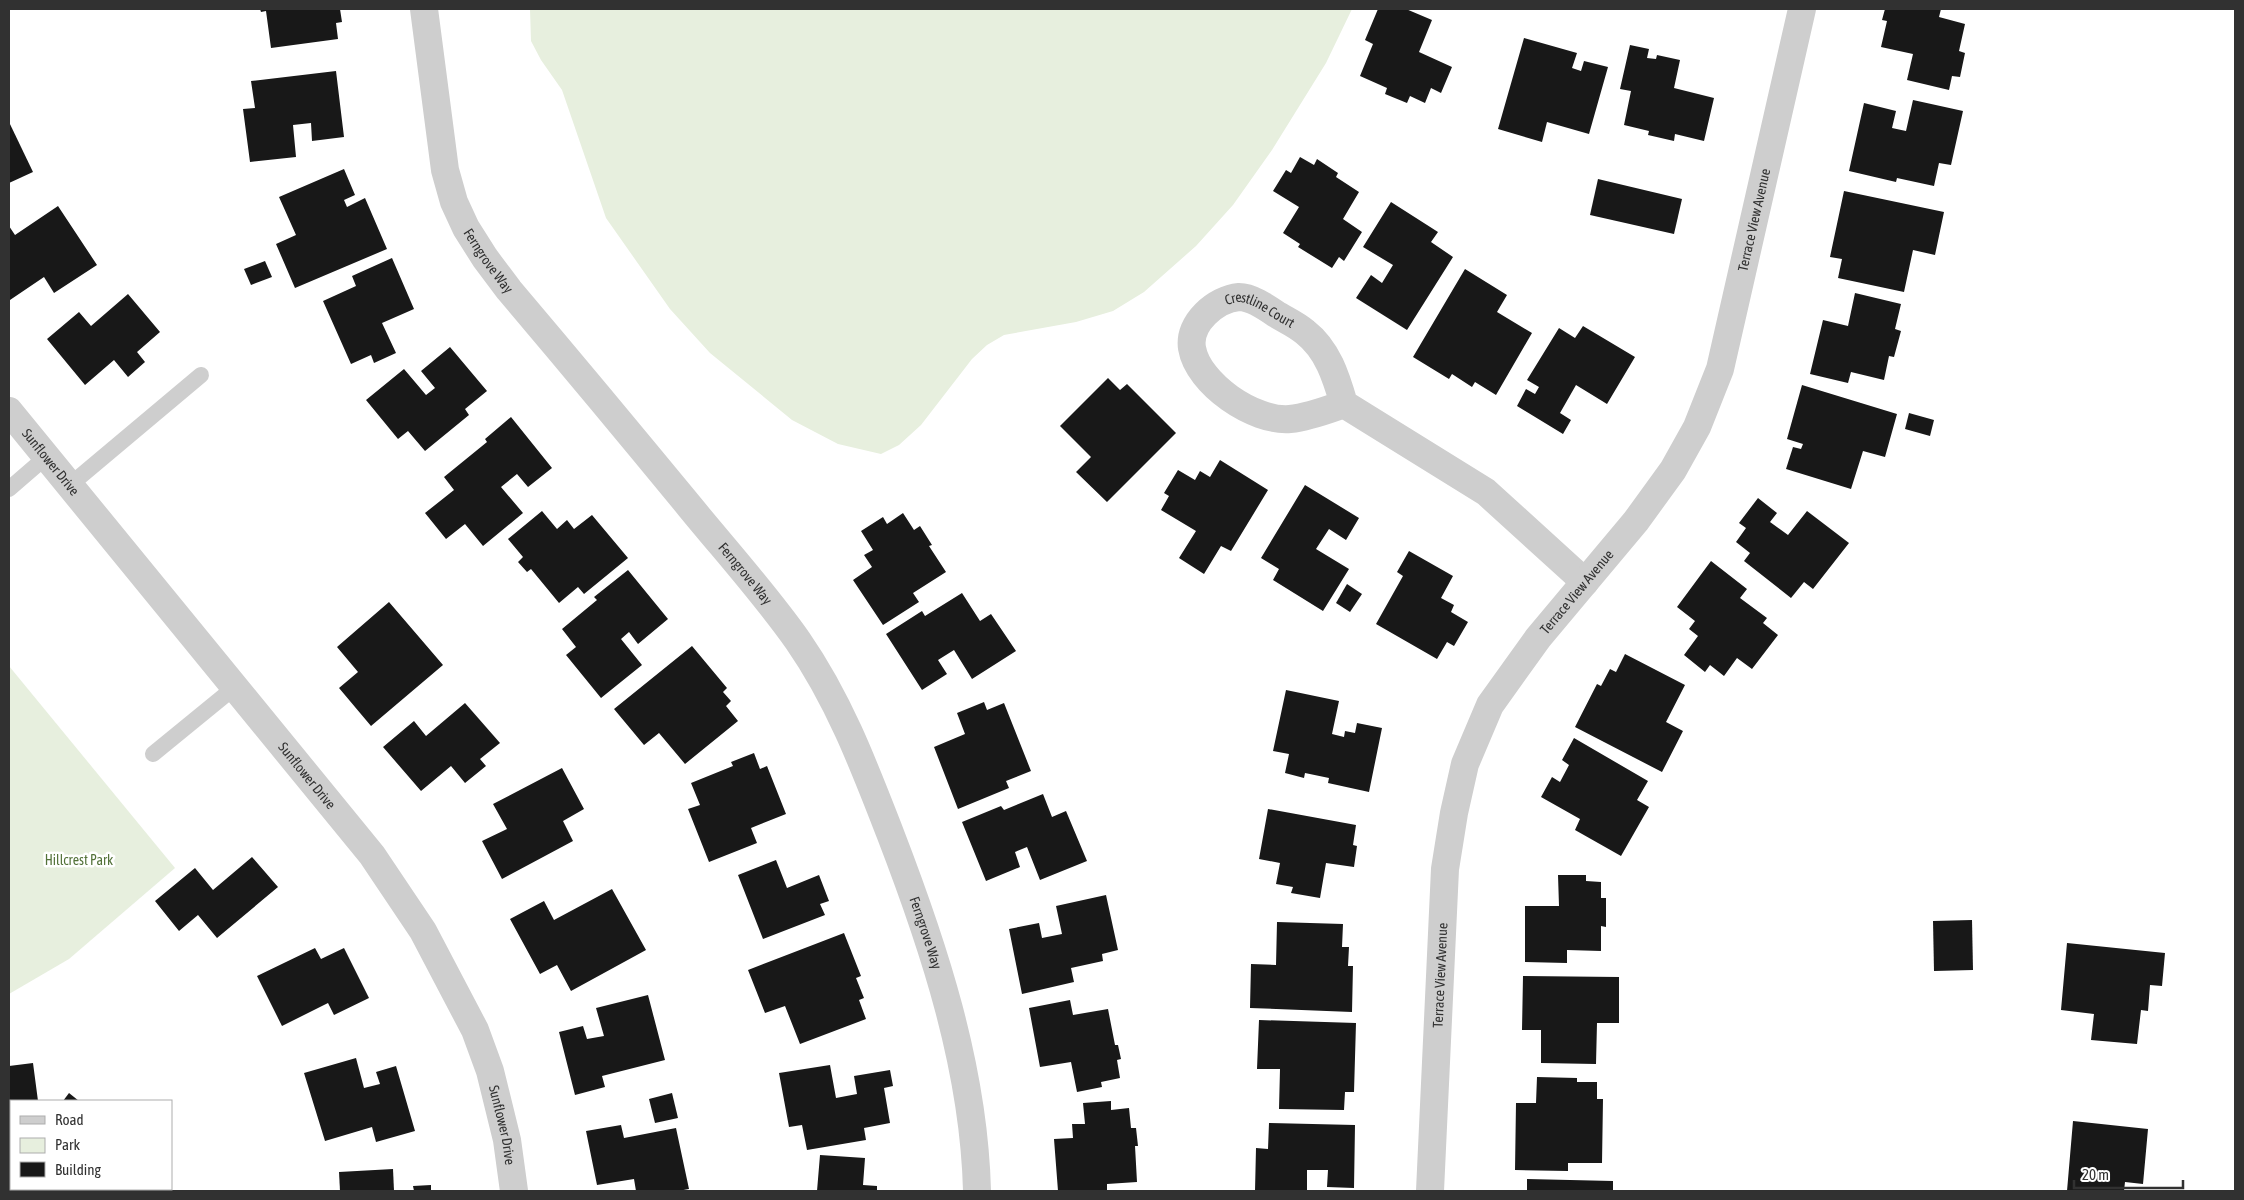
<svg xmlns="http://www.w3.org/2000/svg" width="2244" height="1200" viewBox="0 0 2244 1200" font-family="'Asap Condensed',sans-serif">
<rect width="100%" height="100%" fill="#fff"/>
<g fill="#e7efde">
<polygon points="530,9 1352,9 1326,63 1272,150 1233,205 1196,246 1144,292 1113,311 1076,322 1004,335 987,345 972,359 921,425 899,445 881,454 838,444 792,420 710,353 670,309 606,218 562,90 541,60 531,41"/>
<polygon points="9,666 175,868 69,959 9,994"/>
</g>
<g fill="#181818">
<polygon points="260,9 340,9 342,22 336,23 338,39 271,48 266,11 261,12"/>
<polygon points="1378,9 1406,9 1432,20 1419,52 1452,67 1441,93 1431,88 1425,103 1410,96 1407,103 1385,94 1387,88 1360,76 1373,44 1365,40"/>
<polygon points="1885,9 1941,9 1939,17 1965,24 1959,51 1965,53 1960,77 1952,76 1949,90 1907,80 1913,54 1881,47 1887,21 1882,20"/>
<polygon points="1524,38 1577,53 1572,68 1581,71 1584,61 1608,67 1589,134 1547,122 1542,142 1498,129"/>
<polygon points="1630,45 1649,49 1647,58 1656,59 1657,55 1680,60 1674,88 1714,98 1704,141 1675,134 1674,141 1648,135 1649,131 1624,125 1631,91 1620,89"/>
<polygon points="336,71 344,137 312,141 311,123 293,125 296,157 250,162 243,109 255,108 251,81"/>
<polygon points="1913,100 1963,111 1951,165 1939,163 1934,186 1897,178 1896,182 1849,171 1864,103 1896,111 1892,128 1906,131"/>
<polygon points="9,122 33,172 9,183"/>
<polygon points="1300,157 1314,165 1317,159 1338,173 1336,177 1359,192 1343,219 1362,232 1344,261 1339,257 1332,268 1298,247 1300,244 1283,233 1299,207 1273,191 1286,170 1291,173"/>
<polygon points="344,169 355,195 344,200 347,207 365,198 387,249 295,288 276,244 296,235 279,197"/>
<polygon points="1598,179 1682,199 1674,234 1590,215"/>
<polygon points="1844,191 1944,212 1935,255 1913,250 1904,292 1838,278 1842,259 1830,257"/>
<polygon points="1391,202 1438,232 1431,242 1453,257 1407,330 1356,298 1371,275 1382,283 1393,265 1363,247"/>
<polygon points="58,206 97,265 54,293 44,277 10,300 9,226 15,235"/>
<polygon points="392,258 414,309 382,323 396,353 374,363 371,355 351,364 323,301 356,286 352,276"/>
<polygon points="265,261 272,277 251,285 244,269"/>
<polygon points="1465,269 1507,295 1497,312 1532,333 1496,395 1475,382 1472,387 1452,374 1449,379 1413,357"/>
<polygon points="1855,293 1901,304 1895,329 1901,331 1894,357 1889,356 1884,380 1851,372 1848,383 1810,374 1823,320 1848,326"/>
<polygon points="128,294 160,332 137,352 145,362 128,377 114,360 85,385 47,339 79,312 91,326"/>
<polygon points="1583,326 1635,357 1607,404 1576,385 1560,413 1571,420 1563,434 1517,406 1526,389 1535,394 1539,387 1527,380 1559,328 1575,338"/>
<polygon points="450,347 487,391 465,409 469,415 425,451 408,431 398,439 366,400 404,369 426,395 435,388 421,371"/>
<polygon points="1108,378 1120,390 1127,384 1176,433 1107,502 1076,472 1091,457 1060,426"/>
<polygon points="1802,385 1897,414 1885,457 1863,451 1851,489 1786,469 1793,447 1801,449 1803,444 1787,439"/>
<polygon points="1909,413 1934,420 1930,436 1905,429"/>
<polygon points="511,417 552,468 528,487 517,474 501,487 523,513 483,546 465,524 446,539 425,513 454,490 444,477 487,442 485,439"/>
<polygon points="1220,460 1268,490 1231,551 1221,546 1204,574 1179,558 1196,531 1161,510 1169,496 1164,493 1178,470 1195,480 1200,471 1210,477"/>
<polygon points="1305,485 1359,518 1346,540 1329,529 1316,549 1349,569 1323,611 1273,580 1279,569 1261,558"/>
<polygon points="1758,498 1777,513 1770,522 1788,535 1807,511 1849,543 1813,589 1804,582 1791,598 1744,561 1750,553 1736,542 1746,528 1739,523"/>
<polygon points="542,511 557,529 567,520 574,529 592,515 628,558 584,594 578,587 559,603 531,569 527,572 518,562 523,557 508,539"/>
<polygon points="903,513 914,530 920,526 932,545 929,546 946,572 913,593 919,602 883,625 853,580 872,567 864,555 873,550 861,531 883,517 887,524"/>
<polygon points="1409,551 1453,576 1441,598 1454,605 1451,612 1468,622 1454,646 1447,642 1437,659 1376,624 1403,576 1397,572"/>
<polygon points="1711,561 1747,589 1740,598 1767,618 1763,623 1778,635 1752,669 1737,658 1724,676 1710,665 1705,672 1684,655 1698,636 1689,629 1695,621 1677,607"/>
<polygon points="628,570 668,619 638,644 629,632 621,639 642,665 601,698 566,655 576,647 562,629 597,600 594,597"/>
<polygon points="1347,584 1362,594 1350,612 1336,603"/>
<polygon points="962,593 980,621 991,614 1016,651 972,679 954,650 938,660 947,674 922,690 886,634 922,611 925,616"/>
<polygon points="389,602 443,665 371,726 339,688 358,672 337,647"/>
<polygon points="692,646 727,688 723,692 731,701 726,706 738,721 685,764 659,733 644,745 614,709"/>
<polygon points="1625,654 1685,685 1666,722 1683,731 1662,772 1575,727 1597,684 1601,686 1610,669 1616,672"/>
<polygon points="1286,690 1339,701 1332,734 1344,737 1345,731 1355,733 1357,723 1382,728 1369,792 1328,783 1329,778 1305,773 1304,778 1285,773 1289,754 1273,751"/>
<polygon points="984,702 987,710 1004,703 1031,771 1006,781 1009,788 958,809 934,747 965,734 957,713"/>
<polygon points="465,703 500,743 480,759 486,766 465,783 451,766 421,791 383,747 414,721 426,736"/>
<polygon points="1574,738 1648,781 1637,800 1649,807 1621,856 1575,830 1580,819 1541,797 1552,777 1560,782 1569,765 1562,760"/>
<polygon points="754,753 760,769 767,766 786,814 751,828 757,843 709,862 688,809 700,805 691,783 733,766 731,762"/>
<polygon points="562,768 584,809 563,821 573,841 502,879 482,841 507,829 493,804"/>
<polygon points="1043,794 1052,817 1066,811 1087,861 1040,880 1027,847 1015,852 1020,867 986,881 962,822 1001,806 1004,810"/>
<polygon points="1268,809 1356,825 1353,845 1357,846 1354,867 1326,863 1320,898 1291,893 1293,887 1276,884 1280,863 1259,859"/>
<polygon points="252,857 278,887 217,938 198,915 179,931 155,901 195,868 213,890"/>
<polygon points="776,860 787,888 819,875 829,901 820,904 825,915 763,939 738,875"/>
<polygon points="1558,875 1586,875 1586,881 1601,882 1601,898 1606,898 1606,927 1601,926 1601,951 1567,950 1567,963 1525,962 1525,906 1559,906"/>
<polygon points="612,889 646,950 571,991 557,965 540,974 510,919 544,901 554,920"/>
<polygon points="1106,895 1118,950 1102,954 1103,961 1071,968 1074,982 1022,994 1009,929 1039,923 1042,938 1062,934 1056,906"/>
<polygon points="1972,920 1973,970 1934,971 1933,921"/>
<polygon points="1277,922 1343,924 1342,947 1349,947 1348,966 1353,966 1352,1012 1250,1008 1251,964 1276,965"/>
<polygon points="844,933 861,976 856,978 864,998 859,1000 866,1019 800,1044 785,1006 765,1013 748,970"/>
<polygon points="2067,943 2165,953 2162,986 2150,985 2148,1011 2141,1010 2137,1044 2091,1040 2094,1014 2061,1010"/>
<polygon points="315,948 321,959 344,948 369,998 334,1015 328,1003 282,1026 257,976"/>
<polygon points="1523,976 1619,977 1619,1023 1597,1023 1596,1064 1541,1063 1541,1030 1522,1030"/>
<polygon points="648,995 665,1060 602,1076 605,1087 575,1095 559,1032 583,1026 587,1039 604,1036 596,1008"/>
<polygon points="1070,1000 1073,1015 1108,1009 1115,1045 1118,1045 1121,1059 1117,1060 1120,1078 1101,1082 1102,1087 1077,1092 1071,1062 1040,1067 1029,1008"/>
<polygon points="1259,1020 1356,1023 1354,1092 1345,1092 1344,1110 1279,1109 1280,1069 1257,1069"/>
<polygon points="356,1058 364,1088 380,1084 376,1072 396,1066 415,1131 376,1142 372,1127 325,1141 304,1073"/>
<polygon points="33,1063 38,1101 11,1101 11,1144 9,1144 9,1066"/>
<polygon points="830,1065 836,1098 857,1094 854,1076 890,1070 893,1086 884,1088 890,1123 864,1128 866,1140 807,1150 802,1125 789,1127 779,1073"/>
<polygon points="1537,1077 1577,1078 1577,1082 1597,1082 1597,1099 1603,1099 1602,1163 1568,1163 1568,1171 1515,1170 1516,1103 1536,1103"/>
<polygon points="69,1093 79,1101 63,1101"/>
<polygon points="672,1093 678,1118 655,1123 649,1099"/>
<polygon points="1111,1101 1111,1110 1129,1108 1131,1128 1136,1128 1138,1146 1135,1146 1137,1182 1107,1184 1107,1191 1058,1191 1054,1139 1073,1138 1072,1124 1085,1124 1083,1103"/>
<polygon points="2073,1121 2148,1129 2143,1184 2125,1182 2124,1191 2067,1191"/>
<polygon points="1269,1123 1355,1125 1354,1188 1327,1187 1328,1170 1307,1170 1307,1191 1255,1191 1256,1148 1268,1149"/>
<polygon points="621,1125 624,1138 676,1128 689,1189 678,1191 636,1191 634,1179 597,1185 586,1131"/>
<polygon points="820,1155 865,1158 863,1185 877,1186 877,1191 817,1191"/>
<polygon points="393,1169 394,1191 340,1191 339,1172"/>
<polygon points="1527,1179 1613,1181 1613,1191 1527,1191"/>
<polygon points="431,1185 431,1191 414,1191 413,1186"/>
<polygon points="50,1189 81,1189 79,1191 53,1191"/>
</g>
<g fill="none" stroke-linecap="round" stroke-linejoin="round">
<g stroke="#cecece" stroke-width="16">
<polyline points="70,485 201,375"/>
<polyline points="9,489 46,457"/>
<polyline points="153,754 235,687"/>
</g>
<g stroke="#cecece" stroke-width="28">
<path id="s1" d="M424 9 445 170 454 202 466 228 485 258 509 290C570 362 630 434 690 507 726 551 765 594 798 641 839 700 864 766 890 833 934 947 974 1068 977 1191"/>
<path id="s2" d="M1344 404C1327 410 1309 417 1290 419 1254 422 1198 384 1192 348 1188 323 1216 299 1239 297 1251 297 1266 307 1276 314 1286 320 1297 325 1305 332 1328 350 1336 377 1344 404L1486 492 1585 582"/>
<path id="s3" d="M9 411 372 855 423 931 475 1030 490 1071 507 1140 514 1191"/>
<path id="s4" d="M1430 1191 1445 869 1454 813 1465 764 1490 705 1538 638 1636 521 1673 470 1697 427 1720 369 1802 9"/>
</g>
</g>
<g text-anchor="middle" stroke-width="5" stroke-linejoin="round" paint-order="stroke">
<g font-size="14" fill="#313131" stroke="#fff">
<text dy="5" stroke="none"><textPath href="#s4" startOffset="1056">Terrace View Avenue</textPath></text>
<text dy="5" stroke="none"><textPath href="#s1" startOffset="264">Ferngrove Way</textPath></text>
<text dy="5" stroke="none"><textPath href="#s2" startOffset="285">Crestline Court</textPath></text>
<text dy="5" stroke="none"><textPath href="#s3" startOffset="66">Sunflower Drive</textPath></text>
<text dy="5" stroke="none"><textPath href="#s1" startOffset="669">Ferngrove Way</textPath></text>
<text dy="5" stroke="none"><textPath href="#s4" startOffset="636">Terrace View Avenue</textPath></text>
<text dy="5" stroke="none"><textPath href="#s3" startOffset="471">Sunflower Drive</textPath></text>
<text dy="5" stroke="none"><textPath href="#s1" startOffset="1074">Ferngrove Way</textPath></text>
<text dy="5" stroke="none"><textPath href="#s4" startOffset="216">Terrace View Avenue</textPath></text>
<text dy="5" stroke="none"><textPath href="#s3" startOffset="876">Sunflower Drive</textPath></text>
</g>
<g font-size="14" fill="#537239" stroke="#fff">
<text x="79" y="865">Hillcrest Park</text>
</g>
</g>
<rect width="2244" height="1200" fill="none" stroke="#313131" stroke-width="20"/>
<rect x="10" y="1100" width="162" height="90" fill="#ffffff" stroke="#adadad"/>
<rect x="20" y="1116" width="25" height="8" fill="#cecece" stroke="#adadad"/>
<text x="55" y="1125" font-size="15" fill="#313131">Road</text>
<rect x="20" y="1138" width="25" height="15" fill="#e7efde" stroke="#adadad"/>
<text x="55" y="1150" font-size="15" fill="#313131">Park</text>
<rect x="20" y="1162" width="25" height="15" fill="#181818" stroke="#adadad"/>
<text x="55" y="1175" font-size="15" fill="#313131">Building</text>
<path d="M2074 1180v8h109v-8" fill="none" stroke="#313131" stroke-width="2.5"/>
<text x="2082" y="1180" font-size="15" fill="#313131" stroke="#ffffff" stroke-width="4" paint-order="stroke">20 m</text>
</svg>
